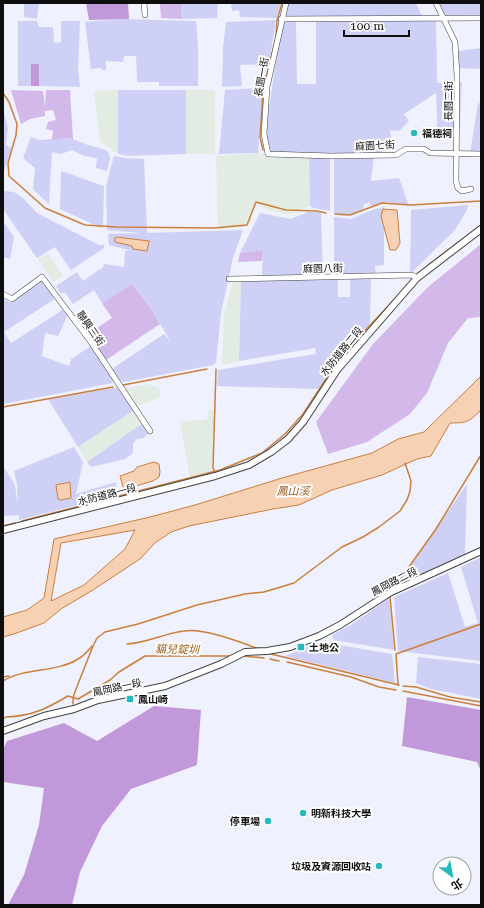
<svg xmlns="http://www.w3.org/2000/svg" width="484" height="908" viewBox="0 0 484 908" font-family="'Roboto Serif','Noto Sans TC',serif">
<rect width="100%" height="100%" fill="#eff1ff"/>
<g fill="#e3ece2">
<polygon points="118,90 118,154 100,142 94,91"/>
<rect x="186" y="90" width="29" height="64"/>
<polygon points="263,153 270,158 309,156 310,205 295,213 286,214 270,211 256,204 245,227 218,229 216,156"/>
<polygon points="48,253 63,276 53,282 38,259"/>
<polygon points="233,280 241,281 239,361 222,365 224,314"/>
<polygon points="149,384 159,388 161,397 137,406 126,388"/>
<polygon points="134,410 143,423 87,462 78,447"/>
<polygon points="208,410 215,410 212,472 190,478 180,421 207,420"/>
</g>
<g fill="#cfd0f5">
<polygon points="24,3 39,3 37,19 24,17"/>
<polygon points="181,3 218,3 217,18 181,19"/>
<polygon points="231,3 281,3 277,18 240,17 239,10 232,11"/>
<polygon points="286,3 416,3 423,18 284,17"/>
<polygon points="439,3 481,3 481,17 447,18"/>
<polygon points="123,19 196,21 198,47 198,86 159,86 159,82 137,82 136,56 124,56 123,62 106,61 106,70 102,70 102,68 91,69 85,22"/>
<polygon points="276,20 269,64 240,65 242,86 222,87 223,48 226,22"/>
<polygon points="436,20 437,83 462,82 459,137 438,140 436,93 404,114 409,121 399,131 390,130 392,148 374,155 371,181 399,178 409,206 388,202 371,206 369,202 363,205 364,209 349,215 343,216 334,213 334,154 271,153 268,149 266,127 282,22 296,21 297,84 316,84 316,21"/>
<polygon points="18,21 37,21 39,27 53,27 54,43 61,42 61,21 80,21 78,69 80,87 39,86 39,64 31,65 31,86 18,86"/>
<polygon points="481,48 481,69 457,68 457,51"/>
<polygon points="263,88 258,153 219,154 225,90"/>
<polygon points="118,90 186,90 186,154 128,156 118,154"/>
<polygon points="481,102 481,153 470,153 478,104"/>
<polygon points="3,108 8,128 6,145 12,148 3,174"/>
<polygon points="31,137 40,140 64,138 73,139 88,145 106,150 109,153 110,158 107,171 96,168 97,158 84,156 72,150 61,154 52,152 49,204 33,189 35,168 23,158"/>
<polygon points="114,156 125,158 144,159 147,233 243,230 233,258 221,313 216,362 213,365 124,382 120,380 112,369 164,334 171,342 149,306 132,284 102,303 94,290 73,304 65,292 61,294 56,286 77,272 83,281 103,267 104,264 124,267 125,251 129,250 109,245 108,234 141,233 107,230 106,186"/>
<polygon points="309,156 330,157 330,211 313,208 310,205"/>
<polygon points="61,171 104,186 103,226 101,228 60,209"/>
<polygon points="3,191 14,192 22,197 37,213 99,245 104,245 104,248 71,270 55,247 37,258 3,209"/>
<polygon points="468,205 467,210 455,230 410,274 411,210"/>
<polygon points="384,207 384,265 375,266 376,275 336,275 334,272 334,217 351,219 372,210"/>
<polygon points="308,212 321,212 323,275 262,276 263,250 240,253 260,213 291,219"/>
<polygon points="3,221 14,237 10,259 3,257"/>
<polygon points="338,278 338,297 350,297 350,278 371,278 370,324 319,389 217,386 218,370 316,354 315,348 239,361 241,281 247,279"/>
<polygon points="43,280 56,298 4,332 11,343 64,309 68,314 58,336 45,333 42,356 69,366 71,359 91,346 114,380 112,381 113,383 3,404 3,298 9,302 14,301"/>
<polygon points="118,387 134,410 78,447 48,399"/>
<polygon points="143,423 150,432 143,438 137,439 133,443 133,453 125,459 91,467 87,462"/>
<polygon points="74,447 83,462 76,494 116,482 117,495 19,520 19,515 3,516 3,466 15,485 18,506 17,484 14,471"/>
<polygon points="467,484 465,555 397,585"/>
<polygon points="481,557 481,661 398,651 394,597 448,573 465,627 478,623 461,567"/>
<polygon points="389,598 394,650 334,640 332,635 351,625"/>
<polygon points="321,642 392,654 395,683 285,656"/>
<polygon points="418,657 481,664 481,699 431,689 416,683"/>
</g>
<g fill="#d3b9e9">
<polygon points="160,3 181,3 181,19 161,18"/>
<polygon points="11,90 43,91 45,107 46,90 70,90 73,139 64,138 52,140 53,131 46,129 48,122 56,120 53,110 45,111 45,116 30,119 21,124"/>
<polygon points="481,244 481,317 468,318 448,343 427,393 410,414 367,442 328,454 316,422 373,344 428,287"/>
<polygon points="263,250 262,261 238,262 240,253"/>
<polygon points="132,284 149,306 160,324 106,360 88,334 112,318 102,303"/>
</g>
<g fill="#c198da">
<polygon points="86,3 128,3 129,19 89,20"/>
<rect x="31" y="64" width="8" height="22"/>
<polygon points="407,697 481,710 481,771 477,762 402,746"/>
<polygon points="154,706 201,710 197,765 131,789 102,826 80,872 72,905 8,905 24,875 39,825 44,788 3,782 3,750 7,741 64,723 97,741"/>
</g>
<g fill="#f6d1b4" stroke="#cc7f3b" fill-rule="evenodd">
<polygon points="383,209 397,210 400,243 396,250 390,250 381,216"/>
<polygon points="116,237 149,241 147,251 133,249 132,246 115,242 115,238"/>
<path d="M481 376V410C469 422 467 423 450 423L431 456 417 459 382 475 332 490 299 505 273 509 189 526 171 532 155 543 140 559 93 590 61 609 44 623 14 634 3 637V617L27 610 44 598 54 539 150 517 195 505 282 478 372 453 398 439 424 432ZM135 530 125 549 84 585 51 601 61 543Z"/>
<polygon points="154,462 159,464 160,472 159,477 153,481 125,489 123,487 120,476 134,471 137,467"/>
<polygon points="70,482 71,498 61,500 58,499 56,485"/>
</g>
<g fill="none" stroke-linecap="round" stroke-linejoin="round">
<g stroke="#cc7f3b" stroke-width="1.5">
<polyline points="265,82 276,37 277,21 282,3"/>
<polyline points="3,93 9,102 17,124 16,135 8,163 9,176 45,208 85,225 116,227 214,228 247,225 256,202 286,210 317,211 326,213"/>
<polyline points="263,150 260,137 263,94"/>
<polyline points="335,214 350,215 382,203 411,205 481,201"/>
<polyline points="427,266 481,225"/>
<polyline points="123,385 207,369"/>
<polyline points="3,407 113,387"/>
<polyline points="215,472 213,468 216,369"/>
<polyline points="22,521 220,470 262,453 285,434 295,423 303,414 334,367 359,337 406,287"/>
<polyline points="3,526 15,523"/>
<polyline points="396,585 436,529 481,455"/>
<polyline points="390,597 395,650"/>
<path d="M127 644C147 643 165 633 184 631 204 628 240 642 259 649"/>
<polyline points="271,654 399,685"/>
<polyline points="242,656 264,658"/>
<polyline points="270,659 279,661"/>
<polyline points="287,662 351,677 379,687 396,690"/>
<polyline points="3,677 9,676"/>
<path d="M3 681C26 667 56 673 78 659 84 656 88 651 92 646"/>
<polyline points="398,685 396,654 481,624"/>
<polyline points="403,686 416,687 450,697 481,702"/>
<polyline points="403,691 481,706"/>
<polyline points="73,704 73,698 76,689 93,646 97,638 105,632 138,624 197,605 245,594 264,592 294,583 342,547 363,537 379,527 400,511 407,500 410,491 411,481 405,463"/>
<path d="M3 719 6 717C32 716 46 709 68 696L78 699 110 680 119 672 145 656H230"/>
</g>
<g stroke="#414141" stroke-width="6">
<g id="minor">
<polyline points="144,3 145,15"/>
<polyline points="286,3 267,87 264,134 268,154 331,156 396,155 406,149 424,149 430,153 481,154"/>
<polyline points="436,3 455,42 457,76 456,181 458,188 462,191 471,189"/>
<polyline points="281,19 481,18"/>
<polyline points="229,279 412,275 417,278"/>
<polyline points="3,294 12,299 42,277 91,342 150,431"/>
</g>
</g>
<g stroke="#414141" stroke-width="8">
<g id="tertiary">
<polyline points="3,530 215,476 249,465 271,452 288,439 303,422 337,370 417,278 481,229"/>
<polyline points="3,731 44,716 74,709 98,700 165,686 221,664 245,652 267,651 290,647 319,636 340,625 391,592 481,551"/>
</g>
</g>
<use href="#minor" stroke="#fff" stroke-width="5"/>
<use href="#tertiary" stroke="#fff" stroke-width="6"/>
</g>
<g fill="#26babd" stroke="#fff" stroke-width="1.5">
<circle cx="414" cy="133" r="4"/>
<rect x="297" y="643" width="8" height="8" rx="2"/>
<rect x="126" y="695" width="8" height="8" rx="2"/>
<circle cx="303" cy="813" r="4"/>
<circle cx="268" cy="821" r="4"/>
<circle cx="379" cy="866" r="4"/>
</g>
<g text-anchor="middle" stroke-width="4" stroke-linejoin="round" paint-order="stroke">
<g font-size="10" fill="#0e0e0e" stroke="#fff">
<text transform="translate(261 77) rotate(-80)" y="4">長園一街</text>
<text transform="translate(448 101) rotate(-90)" y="4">長園二街</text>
<text transform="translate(375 145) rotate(-3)" y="4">麻園七街</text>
<text transform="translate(323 268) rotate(-1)" y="4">麻園八街</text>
<text transform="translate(91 328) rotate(55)" y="4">聯興三街</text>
<text transform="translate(341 351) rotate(-51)" y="4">水防道路二段</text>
<text transform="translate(107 494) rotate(-14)" y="4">水防道路一段</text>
<text transform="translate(394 581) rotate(-27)" y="4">鳳岡路二段</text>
<text transform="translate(117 687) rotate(-12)" y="4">鳳岡路一段</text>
</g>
<g font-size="10" font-weight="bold" fill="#0e0e0e" stroke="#fff" text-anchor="start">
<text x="422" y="137">福德祠</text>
<text x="309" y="651">土地公</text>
<text x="138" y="703">鳳山崎</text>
<text x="311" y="817">明新科技大學</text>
<text x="260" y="825" text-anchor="end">停車場</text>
<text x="371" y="870" text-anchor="end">垃圾及資源回收站</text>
</g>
<g font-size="11" font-style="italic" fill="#9f5c17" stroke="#fff">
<text x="293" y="495">鳳山溪</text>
<text transform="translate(177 649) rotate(1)" y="4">貓兒錠圳</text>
</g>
</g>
<rect width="484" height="908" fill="none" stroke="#0e0e0e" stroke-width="8"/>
<g transform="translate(452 876) rotate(148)"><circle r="19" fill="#ffffff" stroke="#9f9f9f"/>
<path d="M0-3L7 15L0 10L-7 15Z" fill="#26babd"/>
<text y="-6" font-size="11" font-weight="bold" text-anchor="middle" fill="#0e0e0e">北</text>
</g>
<path d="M344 30v6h65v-6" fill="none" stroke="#0e0e0e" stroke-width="2"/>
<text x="350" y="30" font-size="12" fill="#0e0e0e" stroke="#ffffff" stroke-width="3" paint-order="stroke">100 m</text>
</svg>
